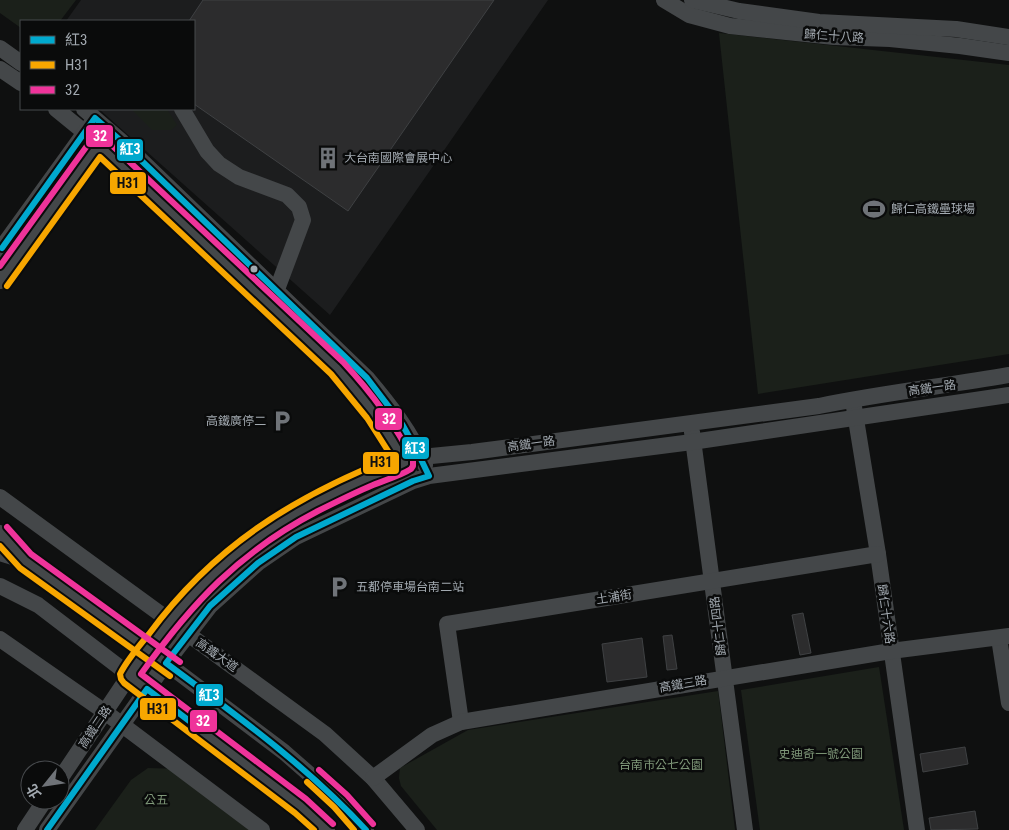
<svg xmlns="http://www.w3.org/2000/svg" width="1009" height="830" viewBox="0 0 1009 830" font-family="'Roboto Condensed','Noto Sans TC',sans-serif">
<rect width="100%" height="100%" fill="#0f1010"/>
<polygon fill="#1c1d1e" points="81,0 548,0 330,315 99,109 194,109 194,21 66,21"/>
<g fill="#1b201a">
<polygon points="0,0 76,0 60,21 21,21 21,28 0,13"/>
<polygon points="719,33 1009,65 1009,354 758,394"/>
<polygon points="131,109 167,109 177,125 171,130 152,130"/>
<polygon points="879,667 904,830 760,830 741,690"/>
<polygon points="718,691 735,830 437,830 401,786 399,778 400,768 468,730"/>
<polygon points="148,768 181,769 257,830 95,830 131,780"/>
</g>
<g fill="#2c2c2d" stroke="#3f4143">
<polygon points="203,0 494,0 348,211 194,104 194,21 189,21"/>
<polygon points="803,613 811,653 800,655 792,615"/>
<polygon points="672,635 677,669 667,670 663,636"/>
<polygon points="642,638 647,677 607,682 602,644"/>
<polygon points="965,747 968,764 923,772 920,754"/>
<polygon points="975,811 978,829 931,830 929,818"/>
</g>
<g fill="none" stroke-linecap="round" stroke-linejoin="round">
<g stroke="#444749" stroke-width="16">
<polyline points="664,0 689,15 730,26 834,37 890,39 960,46 1009,53"/>
<polyline points="692,0 739,11 819,22 956,29 1009,37"/>
<polyline points="0,48 21,63"/>
<polyline points="0,69 21,83"/>
<path d="M56 109 110 153 337 368C367 399 392 432 409 473"/>
<path d="M84 109 120 140 367 378C389 404 412 433 425 465"/>
<polyline points="182,109 207,151 219,164 239,177 287,195 299,207 303,220 276,292"/>
<polyline points="0,250 91,124"/>
<polyline points="0,281 106,135"/>
<polyline points="854,407 878,554 917,830"/>
<polyline points="692,432 745,830"/>
<polyline points="0,497 325,734 373,778 417,830"/>
<polyline points="0,533 25,561 166,663 284,752 340,801 366,830"/>
<polyline points="0,553 25,561"/>
<polyline points="0,586 38,605 301,806 327,830"/>
<polyline points="999,638 1009,703"/>
<polyline points="0,639 105,712 262,830"/>
<polyline points="461,722 447,624 878,554"/>
<polyline points="373,778 432,735 461,722 891,651 1009,636"/>
<path d="M60 779 129 676 169 621 194 592 257 537 299 511 366 477 421 457 472 452 819 406C882 393 946 386 1009 375"/>
<polyline points="25,830 45,800"/>
<polyline points="47,830 166,663 210,606 258,563 296,537 413,481 429,476 692,442 1009,395"/>
</g>
<g stroke="#0a0b0b" stroke-width="10">
<g id="bus-1">
<path d="M2 248 95 118 120 140 367 378 402 424 416 449 429 476 413 481 296 537 258 563 210 606 166 663C236 715 306 765 366 830"/>
<polyline points="47,830 147,689 200,729"/>
</g>
</g>
<g stroke="#0a0b0b" stroke-width="10">
<g id="bus-2">
<path d="M7 286 100 157 331 374 367 418 390 454 392 458C293 497 213 547 149 634 139 646 127 660 120 674L121 679 124 683 295 813 314 830"/>
<polyline points="0,546 20,568 170,676"/>
<polyline points="307,782 334,807 354,830"/>
</g>
</g>
<g stroke="#0a0b0b" stroke-width="10">
<g id="bus-3">
<path d="M0 266 92 139 97 136H102L343 362C370 391 395 424 413 460V466L411 469C400 476 385 480 373 485 354 493 336 502 318 511 239 552 192 603 141 674L306 799 333 824"/>
<polyline points="7,527 31,554 180,662"/>
<polyline points="319,770 347,795 373,824"/>
</g>
</g>
<use href="#bus-1" stroke="#00a9ce" stroke-width="6"/>
<use href="#bus-2" stroke="#f7a600" stroke-width="6"/>
<use href="#bus-3" stroke="#ef339a" stroke-width="6"/>
</g>
<defs>
<g id="building-bare" transform="scale(1.725)"><path d="M-4-6H4V6H1V3H-1V6H-4ZM-2.5-4.3h1.7v1.8h-1.7ZM.8-4.3h1.7v1.8H.8ZM-2.5-1h1.7V.8h-1.7ZM.8-1h1.7V.8H.8Z" fill="#6f7378" stroke="#0a0b0b" stroke-width="2.5" paint-order="stroke"/></g>
<g id="stadium-bare" transform="scale(1.725)"><path d="M0-5a6.5 5 0 1 0 0 10a6.5 5 0 1 0 0-10ZM-3.5-1.8h7v3.6h-7Z" fill="#6f7378" stroke="#0a0b0b" stroke-width="2.5" paint-order="stroke"/></g>
<g id="parking-bare" transform="scale(1.725)"><path d="M-3.5-5.5H1a3.5 3.5 0 0 1 0 7H-1V5.5H-3.5ZM-1-3.4V-.6H.8a1.4 1.4 0 0 0 0-2.8Z" fill="#6f7378" stroke="#0a0b0b" stroke-width="2.5" paint-order="stroke"/></g>
</defs>
<g fill-rule="evenodd">
<use href="#building-bare" x="328" y="158"/>
<use href="#stadium-bare" x="874" y="209"/>
<use href="#parking-bare" x="282" y="421"/>
<use href="#parking-bare" x="339" y="587"/>
</g>
<circle fill="#a2a9b0" stroke="#0a0b0b" stroke-width="2" cx="254" cy="269" r="4.5"/>
<g text-anchor="middle" stroke-width="5" stroke-linejoin="round" paint-order="stroke">
<g font-size="12" fill="#a2a9b0" stroke="#0a0b0b">
<text transform="translate(834 36) rotate(4)" y="4">歸仁十八路</text>
<text transform="translate(932 388) rotate(-8)" y="4">高鐵一路</text>
<text transform="translate(531 444) rotate(-8)" y="4">高鐵一路</text>
<text transform="translate(614 597) rotate(-9)" y="4">土浦街</text>
<text transform="translate(886 614) rotate(82)" y="4">歸仁十六路</text>
<text transform="translate(718 626) rotate(-97)" y="4">歸仁十四路</text>
<text transform="translate(217 655) rotate(35)" y="4">高鐵大道</text>
<text transform="translate(683 684) rotate(-10)" y="4">高鐵三路</text>
<text transform="translate(95 727) rotate(-56)" y="4">高鐵二路</text>
</g>
<g font-size="12" fill="#a2a9b0" stroke="#0a0b0b" text-anchor="start">
<text x="344" y="162">大台南國際會展中心</text>
<text x="891" y="213">歸仁高鐵壘球場</text>
<text x="266" y="425" text-anchor="end">高鐵廣停二</text>
<text x="356" y="591">五都停車場台南二站</text>
</g>
<g font-size="12" fill="#80997a" stroke="#0a0b0b">
<text x="821" y="758">史迪奇一號公園</text>
<text x="661" y="769">台南市公七公園</text>
<text x="156" y="804">公五</text>
</g>
</g>
<g stroke="#0a0b0b" stroke-width="2">
<rect x="85" y="124" width="29" height="24" rx="5" fill="#ef339a"/>
<rect x="116" y="138" width="28" height="24" rx="5" fill="#00a9ce"/>
<rect x="109" y="171" width="38" height="24" rx="5" fill="#f7a600"/>
<rect x="374" y="407" width="29" height="24" rx="5" fill="#ef339a"/>
<rect x="401" y="436" width="29" height="24" rx="5" fill="#00a9ce"/>
<rect x="362" y="451" width="38" height="24" rx="5" fill="#f7a600"/>
<rect x="195" y="683" width="29" height="24" rx="5" fill="#00a9ce"/>
<rect x="139" y="697" width="38" height="24" rx="5" fill="#f7a600"/>
<rect x="189" y="709" width="29" height="24" rx="5" fill="#ef339a"/>
</g>
<g font-size="14" text-anchor="middle" font-weight="bold" fill="#fff">
<text x="100" y="141">32</text>
<text x="130" y="154">紅3</text>
<text x="389" y="424">32</text>
<text x="415" y="453">紅3</text>
<text x="209" y="700">紅3</text>
<text x="203" y="726">32</text>
</g>
<g font-size="14" text-anchor="middle" font-weight="bold" fill="#111">
<text x="128" y="188">H31</text>
<text x="381" y="467">H31</text>
<text x="158" y="714">H31</text>
</g>
<rect x="20" y="20" width="175" height="90" fill="#0a0b0b" stroke="#474a4d"/>
<rect x="30" y="36" width="25" height="8" fill="#00a9ce" stroke="#474a4d"/>
<text x="65" y="45" font-size="15" fill="#a2a9b0">紅3</text>
<rect x="30" y="61" width="25" height="8" fill="#f7a600" stroke="#474a4d"/>
<text x="65" y="70" font-size="15" fill="#a2a9b0">H31</text>
<rect x="30" y="86" width="25" height="8" fill="#ef339a" stroke="#474a4d"/>
<text x="65" y="95" font-size="15" fill="#a2a9b0">32</text>
<g transform="translate(45 785) rotate(240)"><circle r="24" fill="#0a0b0b" stroke="#474a4d"/>
<path d="M0-4L9 19L0 12L-9 19Z" fill="#6f7378"/>
<text y="-8" font-size="14" font-weight="bold" text-anchor="middle" fill="#a2a9b0">北</text>
</g>
</svg>
